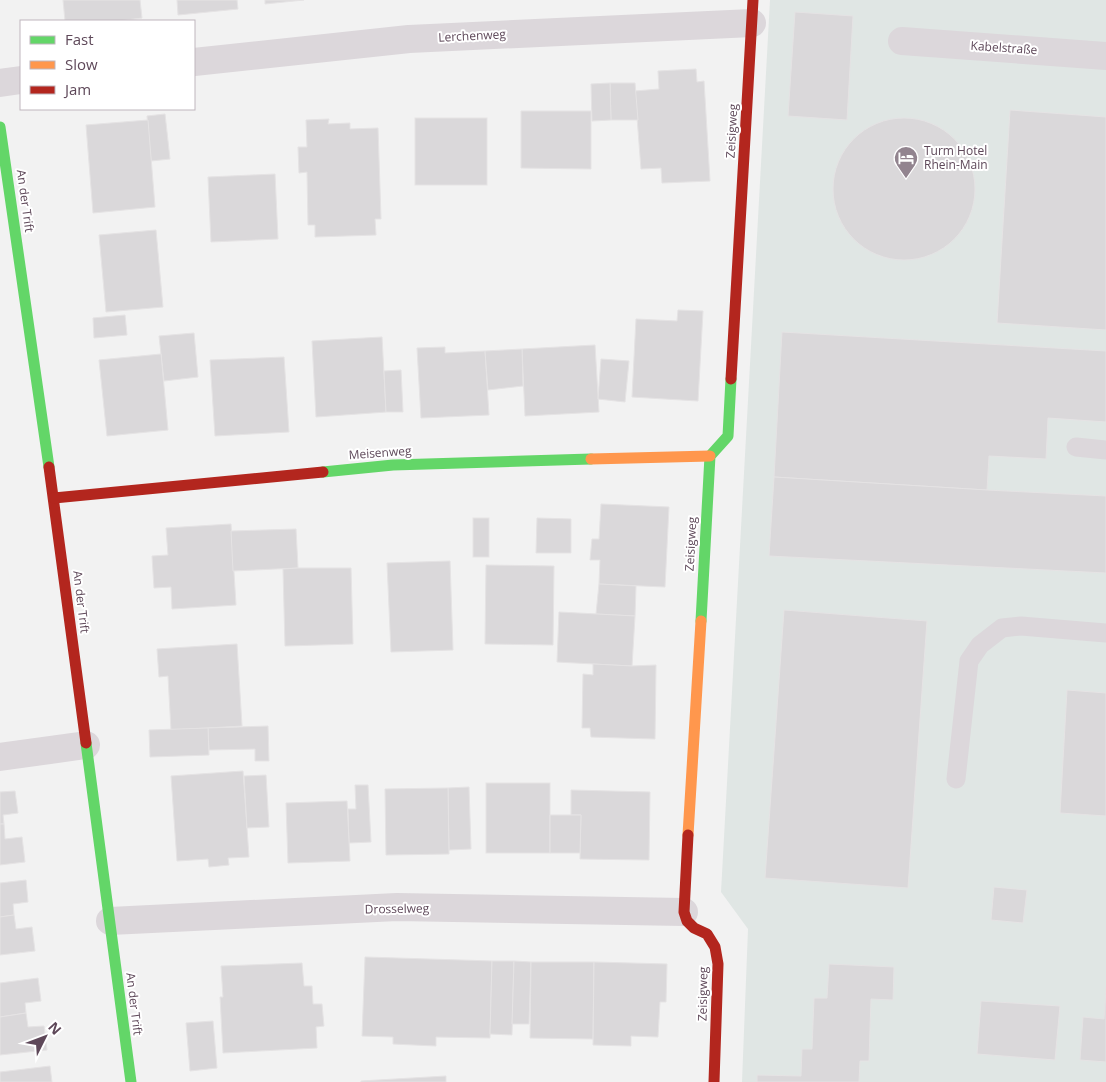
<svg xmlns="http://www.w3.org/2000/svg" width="1106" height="1082" viewBox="0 0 1106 1082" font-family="'Open Sans',sans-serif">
<rect width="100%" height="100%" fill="#f2f2f2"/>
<polygon fill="#e0e6e4" points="770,0 1106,0 1106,1082 742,1082 748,929 721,892"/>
<g fill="#dad8da" stroke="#e5e3e4">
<polygon points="63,0 140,0 142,18 118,21 65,21"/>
<polygon points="177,0 237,0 238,9 178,15"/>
<polygon points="265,0 304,0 265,4"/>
<polygon points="795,12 853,16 847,120 788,116"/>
<polygon points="696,69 697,82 704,81 710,181 662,183 661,168 641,169 635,91 659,89 658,71"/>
<polygon points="610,83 635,83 638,120 611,120"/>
<polygon points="610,83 611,120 592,121 591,84"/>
<polygon points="1010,110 1106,117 1106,330 997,323"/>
<polygon points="521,111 591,111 591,169 521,168"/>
<polygon points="165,114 170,159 151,161 147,116"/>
<circle cx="904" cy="189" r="71"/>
<rect x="415" y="118" width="72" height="67"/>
<polygon points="329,119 328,124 350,123 350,129 378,128 381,219 375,219 376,235 315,237 315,225 308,225 307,172 299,173 298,147 307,147 306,120"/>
<polygon points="148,120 155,207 93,213 86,125"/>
<polygon points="275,174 278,239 211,242 208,177"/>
<polygon points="156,230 163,307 106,312 99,235"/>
<polygon points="678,310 703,311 698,401 632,397 636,319 677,321"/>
<polygon points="125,315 127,335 94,338 93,318"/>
<polygon points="782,332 1106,351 1106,422 1048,418 1046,459 989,456 987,490 774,477"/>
<polygon points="194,333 198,377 164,381 159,336"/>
<polygon points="382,337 386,412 316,417 312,341"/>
<polygon points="595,345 599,412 525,416 522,349"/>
<polygon points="445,347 445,353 485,351 489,415 421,418 417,348"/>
<polygon points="522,349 523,386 488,390 485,351"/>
<polygon points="161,354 168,430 107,436 99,360"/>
<polygon points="284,357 289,432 215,436 210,360"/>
<polygon points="601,359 629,361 625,402 598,399"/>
<polygon points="401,370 403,412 386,412 384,371"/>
<polygon points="774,477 987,490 1106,496 1106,573 769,556"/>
<polygon points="601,504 669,507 665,587 599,584 600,560 590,560 592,539 599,539"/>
<rect x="473" y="518" width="16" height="39"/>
<polygon points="537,518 571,519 571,553 536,553"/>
<polygon points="231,524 236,605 172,609 171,587 154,588 152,556 168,555 166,528"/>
<polygon points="296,529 298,568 233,571 231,531"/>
<polygon points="450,561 453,650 391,652 387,563"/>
<polygon points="486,565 554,566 553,645 485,644"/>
<polygon points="298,568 351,568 353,644 285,646 283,569"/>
<polygon points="599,584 636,586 635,616 596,614"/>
<polygon points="784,610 927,621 908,888 765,878"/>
<polygon points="559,612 635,616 632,666 557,662"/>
<polygon points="237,644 242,726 171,730 168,676 159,677 157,649"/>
<polygon points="593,664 632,666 656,665 655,739 591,737 590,728 582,728 583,674 593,675"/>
<polygon points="1067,690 1106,693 1106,816 1060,813"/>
<polygon points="268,726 269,761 255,761 255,749 209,750 208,728"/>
<polygon points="208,728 209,755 150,757 149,730"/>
<polygon points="243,771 249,857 228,858 229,865 209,867 208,859 177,861 171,776"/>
<polygon points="266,775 269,827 247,828 244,776"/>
<rect x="486" y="783" width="64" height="70"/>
<polygon points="355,785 368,785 371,842 349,843 348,809 356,809"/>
<polygon points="469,787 471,849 449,850 448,788"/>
<polygon points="448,788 449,854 386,855 385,789"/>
<polygon points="571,790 650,792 649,860 580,859 581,815 571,815"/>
<polygon points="15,791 18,813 3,815 4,824 0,824 0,792"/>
<polygon points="347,801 350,861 288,863 286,803"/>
<polygon points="550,815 581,815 580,853 550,853"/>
<polygon points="0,824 4,824 5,839 22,837 25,862 0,865"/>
<polygon points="26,880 28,902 13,904 14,915 0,917 0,883"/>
<polygon points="994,887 1027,890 1023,923 991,920"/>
<polygon points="14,915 16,929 32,927 35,951 0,955 0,917"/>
<polygon points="365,957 492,961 490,1038 436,1037 436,1046 393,1044 393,1037 362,1036"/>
<polygon points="492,961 514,961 512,1035 490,1034"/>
<polygon points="514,961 531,962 529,1024 512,1024"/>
<polygon points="531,962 594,962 593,1039 530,1038"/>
<polygon points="594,962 667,964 666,1002 660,1002 658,1037 631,1036 631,1046 593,1045"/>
<polygon points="302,963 304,986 312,986 313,1004 322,1004 324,1026 316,1027 317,1048 223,1053 220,997 223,997 221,966"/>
<polygon points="829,964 894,967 893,1000 871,999 869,1061 860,1061 859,1082 757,1082 757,1075 801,1076 802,1049 812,1049 814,998 827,998"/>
<polygon points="38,978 41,1001 25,1003 26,1013 0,1017 0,983"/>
<polygon points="1106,987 1106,1062 1080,1060 1083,1017 1104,1019"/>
<polygon points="981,1001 1060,1006 1055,1060 977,1054"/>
<polygon points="26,1013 28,1027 44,1026 47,1050 0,1055 0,1017"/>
<polygon points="213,1021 217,1068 190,1071 186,1023"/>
<polygon points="50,1066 52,1082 0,1082 0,1072"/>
<polygon points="446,1076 446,1082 361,1082 361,1081"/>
</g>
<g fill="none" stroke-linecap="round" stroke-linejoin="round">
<g stroke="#dcd7db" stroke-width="19">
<polyline points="1076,447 1106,450"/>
<polyline points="956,779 969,661 980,645 1002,628 1021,626 1106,633"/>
</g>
<g stroke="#dcd7db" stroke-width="28">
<polyline points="902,41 1106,56"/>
<polyline points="194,62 409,39 752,23"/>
<polyline points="0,83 21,80"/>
<polyline points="0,757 86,745"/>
<polyline points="110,921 397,907 684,912"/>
</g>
<g stroke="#63d668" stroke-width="11">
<polyline points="0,127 49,467"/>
<polyline points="323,472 393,465 591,459"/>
<polyline points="701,621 710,456 728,436 731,379"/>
<polyline points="86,743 131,1082"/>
</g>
<g stroke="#ff974d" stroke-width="11">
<polyline points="591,459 710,456"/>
<polyline points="688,835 701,621"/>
</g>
<g stroke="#b3261e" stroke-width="11">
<polyline points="731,379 753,0"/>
<polyline points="49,467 86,743"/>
<polyline points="54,498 323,472"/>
<polyline points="688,835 684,912 687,921 694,928 707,934 715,947 718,964 714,1082"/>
</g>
</g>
<defs>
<g id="hotel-pin" transform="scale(1.25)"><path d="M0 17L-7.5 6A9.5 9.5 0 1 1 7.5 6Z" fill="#92848f" stroke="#fff"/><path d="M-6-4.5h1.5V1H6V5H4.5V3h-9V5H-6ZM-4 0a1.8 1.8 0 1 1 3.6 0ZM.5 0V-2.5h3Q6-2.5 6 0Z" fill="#fff"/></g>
</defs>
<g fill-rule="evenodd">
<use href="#hotel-pin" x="906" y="158"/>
</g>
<g text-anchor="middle" stroke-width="4" stroke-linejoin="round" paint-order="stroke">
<g font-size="12" fill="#5e4859" stroke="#fff">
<text transform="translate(472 36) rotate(-3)" y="4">Lerchenweg</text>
<text transform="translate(1004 48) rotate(4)" y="4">Kabelstraße</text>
<text transform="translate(732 131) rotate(-87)" y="4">Zeisigweg</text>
<text transform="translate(25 201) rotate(82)" y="4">An der Trift</text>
<text transform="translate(380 453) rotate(-4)" y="4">Meisenweg</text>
<text transform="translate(691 544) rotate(-87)" y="4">Zeisigweg</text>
<text transform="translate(81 602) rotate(83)" y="4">An der Trift</text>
<text transform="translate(397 909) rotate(-1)" y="4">Drosselweg</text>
<text transform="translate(703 994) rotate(-89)" y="4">Zeisigweg</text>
<text transform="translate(134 1004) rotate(83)" y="4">An der Trift</text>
</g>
<g font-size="12" fill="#5e4859" stroke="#fff" text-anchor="start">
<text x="924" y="155">Turm Hotel<tspan x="924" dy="14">Rhein-Main</tspan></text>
</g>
</g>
<rect x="20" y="20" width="175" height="90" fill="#ffffff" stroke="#bfb6bd"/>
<rect x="30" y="36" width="25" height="8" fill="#63d668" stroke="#bfb6bd"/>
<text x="65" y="45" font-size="15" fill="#5e4859">Fast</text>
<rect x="30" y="61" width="25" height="8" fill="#ff974d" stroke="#bfb6bd"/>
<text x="65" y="70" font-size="15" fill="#5e4859">Slow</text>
<rect x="30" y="86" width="25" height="8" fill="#b3261e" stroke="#bfb6bd"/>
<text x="65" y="95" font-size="15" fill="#5e4859">Jam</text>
<g transform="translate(45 1037) rotate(48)" stroke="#ffffff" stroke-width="4" paint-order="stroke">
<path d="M0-4L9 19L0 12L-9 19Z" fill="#5e4859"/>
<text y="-8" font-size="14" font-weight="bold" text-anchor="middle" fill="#5e4859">N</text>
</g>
</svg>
